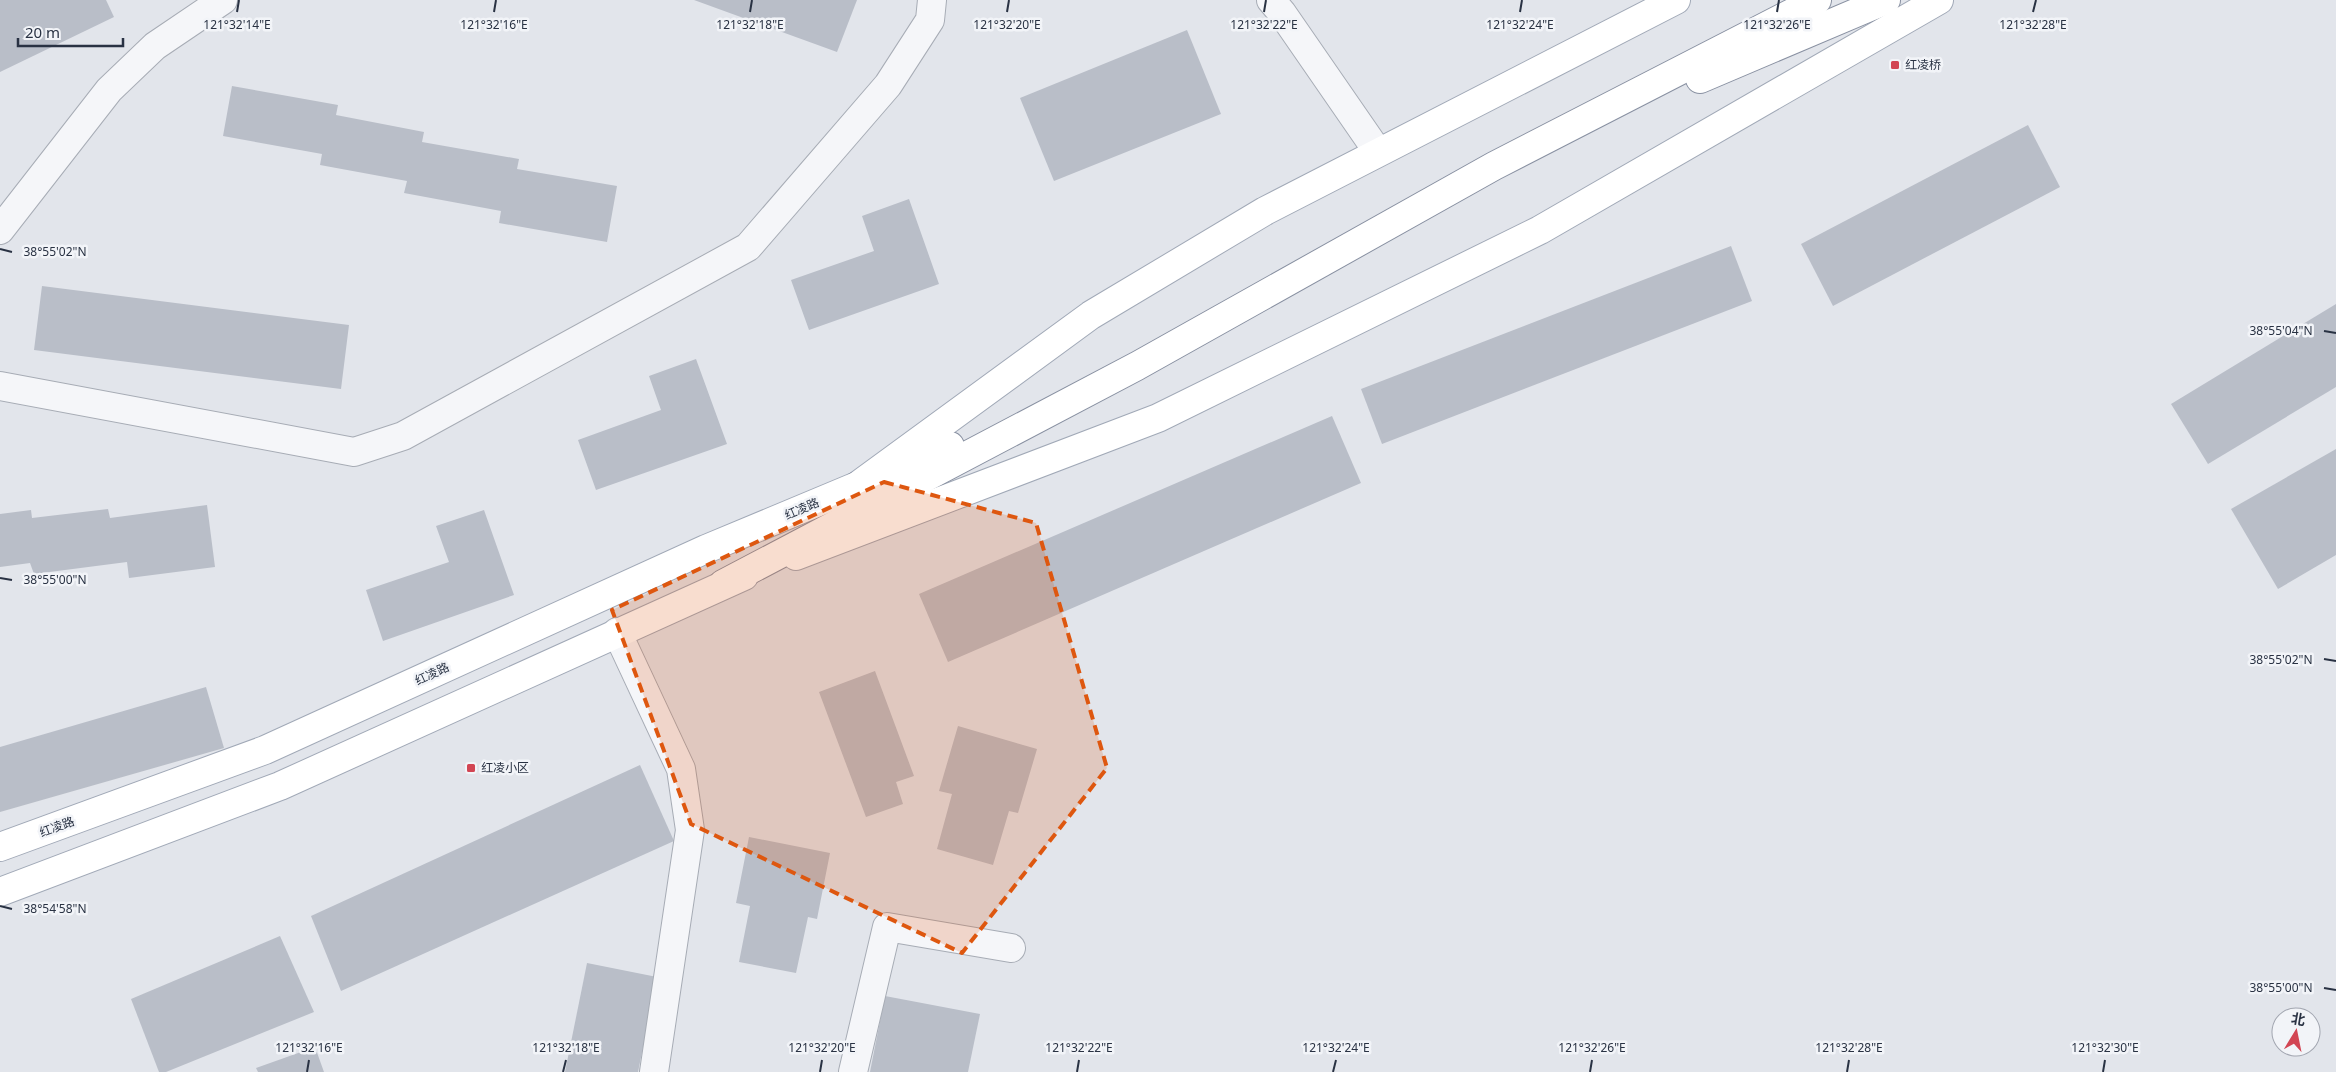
<svg xmlns="http://www.w3.org/2000/svg" width="2336" height="1072" viewBox="0 0 2336 1072" font-family="'Noto Sans','Noto Sans SC',sans-serif">
<rect width="100%" height="100%" fill="#e2e5eb"/>
<g fill="#b9bec8">
<polygon points="0,0 106,0 114,17 0,72"/>
<polygon points="694,0 857,0 837,52"/>
<polygon points="1187,30 1221,114 1054,181 1020,98"/>
<polygon points="232,86 338,105 336,115 424,132 422,142 519,159 517,169 617,186 607,242 499,223 501,211 404,193 407,181 320,165 322,154 223,136"/>
<polygon points="2028,125 2060,187 1833,306 1801,244"/>
<polygon points="909,199 939,284 809,330 791,280 874,251 862,216"/>
<polygon points="1731,246 1752,301 1382,444 1361,389"/>
<polygon points="42,286 349,325 341,389 34,350"/>
<polygon points="2336,304 2336,387 2208,464 2171,404"/>
<polygon points="696,359 727,444 596,490 578,440 661,410 649,376"/>
<polygon points="1332,416 1361,483 948,662 919,594"/>
<polygon points="2336,449 2336,555 2278,589 2231,509"/>
<polygon points="207,505 215,567 129,578 127,562 34,574 30,563 0,567 0,514 31,510 32,518 108,509 110,518"/>
<polygon points="484,510 514,595 383,641 366,590 449,562 436,526"/>
<polygon points="875,671 914,776 896,782 903,804 866,817 819,692"/>
<polygon points="206,687 224,748 0,812 0,747"/>
<polygon points="958,726 1037,749 1018,813 1009,811 993,865 937,849 952,794 939,791"/>
<polygon points="640,765 674,841 341,991 311,916"/>
<polygon points="749,837 830,853 817,919 808,917 796,973 739,962 750,906 736,903"/>
<polygon points="280,936 314,1012 166,1072 159,1072 131,999"/>
<polygon points="587,963 657,977 638,1072 565,1072"/>
<polygon points="885,996 980,1014 968,1072 870,1072"/>
<polygon points="315,1047 324,1072 258,1072 256,1068"/>
</g>
<g fill="none" stroke-linecap="round" stroke-linejoin="round">
<g stroke="#a7acb5" stroke-width="30">
<g id="minor">
<polyline points="1271,0 1282,13 1378,152"/>
<polyline points="0,230 109,90 155,46 223,0"/>
<polyline points="0,386 354,452 403,436 748,247 888,85 930,20 932,0"/>
<polyline points="617,632 681,769 690,830 654,1072"/>
<polyline points="853,1072 887,927 1011,948"/>
</g>
</g>
<g stroke="#a1a9b7" stroke-width="30">
<g id="major">
<polyline points="796,556 1158,418 1540,230 1939,0"/>
<polyline points="0,847 265,750 706,549 857,486 1091,315 1265,211 1676,0"/>
<polyline points="0,892 280,786 744,576"/>
</g>
</g>
<g stroke="#8991a2" stroke-width="30">
<g id="highway">
<polyline points="1700,79 1886,0"/>
<polyline points="857,486 950,446"/>
<polyline points="723,584 1137,366 1494,166 1817,0"/>
</g>
</g>
<use href="#minor" stroke="#f5f6f9" stroke-width="28"/>
<use href="#major" stroke="#fff" stroke-width="28"/>
<use href="#highway" stroke="#fff" stroke-width="28"/>
</g>
<path fill="#de570f" fill-opacity="0.2" stroke="#de570f" stroke-width="4" stroke-dasharray="10 6" stroke-linejoin="round" d="M884 482 1036 523 1107 768 962 953 691 824 612 610Z"/>
<path fill="none" stroke="#293243" stroke-width="2" d="M237 12 239 0M494 12 496 0M750 12 752 0M1007 12 1009 0M1264 12 1266 0M1520 12 1522 0M1777 12 1779 0M2033 12 2036 0M0 249 12 252M2324 331 2336 333M0 578 12 580M2324 659 2336 661M0 906 12 909M2324 988 2336 990M307 1072 309 1060M563 1072 566 1060M820 1072 822 1060M1077 1072 1079 1060M1333 1072 1336 1060M1590 1072 1592 1060M1847 1072 1849 1060M2103 1072 2105 1060"/>
<g fill="#d24553" stroke="#f2f4f8" stroke-width="2">
<rect x="1890" y="60" width="10" height="10" rx="2.5"/>
<rect x="466" y="763" width="10" height="10" rx="2.5"/>
</g>
<g text-anchor="middle" stroke-width="5" stroke-linejoin="round" paint-order="stroke">
<g font-size="12" fill="#293243" stroke="#f2f4f8" text-anchor="start">
<text x="1905" y="69">红凌桥</text>
<text x="481" y="772">红凌小区</text>
</g>
<g font-size="12" fill="#293243" stroke="#f2f4f8">
<text transform="translate(802 509) rotate(-23)" y="4">红凌路</text>
<text transform="translate(432 674) rotate(-25)" y="4">红凌路</text>
<text transform="translate(57 827) rotate(-20)" y="4">红凌路</text>
</g>
</g>
<g font-size="12" text-anchor="middle" fill="#293243" stroke="#f2f4f8" stroke-width="5" stroke-linejoin="round" paint-order="stroke">
<text x="750" y="29">121°32'18"E</text>
<text x="1264" y="29">121°32'22"E</text>
<text x="2033" y="29">121°32'28"E</text>
<text x="237" y="29">121°32'14"E</text>
<text x="494" y="29">121°32'16"E</text>
<text x="1007" y="29">121°32'20"E</text>
<text x="1520" y="29">121°32'24"E</text>
<text x="1777" y="29">121°32'26"E</text>
<text x="55" y="256">38°55'02"N</text>
<text x="2281" y="335">38°55'04"N</text>
<text x="55" y="584">38°55'00"N</text>
<text x="2281" y="664">38°55'02"N</text>
<text x="55" y="913">38°54'58"N</text>
<text x="2281" y="992">38°55'00"N</text>
<text x="309" y="1052">121°32'16"E</text>
<text x="566" y="1052">121°32'18"E</text>
<text x="822" y="1052">121°32'20"E</text>
<text x="1079" y="1052">121°32'22"E</text>
<text x="1336" y="1052">121°32'24"E</text>
<text x="1592" y="1052">121°32'26"E</text>
<text x="1849" y="1052">121°32'28"E</text>
<text x="2105" y="1052">121°32'30"E</text>
</g>
<g transform="translate(2296 1032) rotate(10)"><circle r="24" fill="#f2f4f8" stroke="#a2a6b0"/>
<path d="M0-4L9 19L0 12L-9 19Z" fill="#d24553"/>
<text y="-8" font-size="14" font-weight="bold" text-anchor="middle" fill="#293243">北</text>
</g>
<path d="M18 38v8h105v-8" fill="none" stroke="#293243" stroke-width="2.5"/>
<text x="25" y="38" font-size="15" fill="#293243" stroke="#f2f4f8" stroke-width="4" paint-order="stroke">20 m</text>
</svg>
